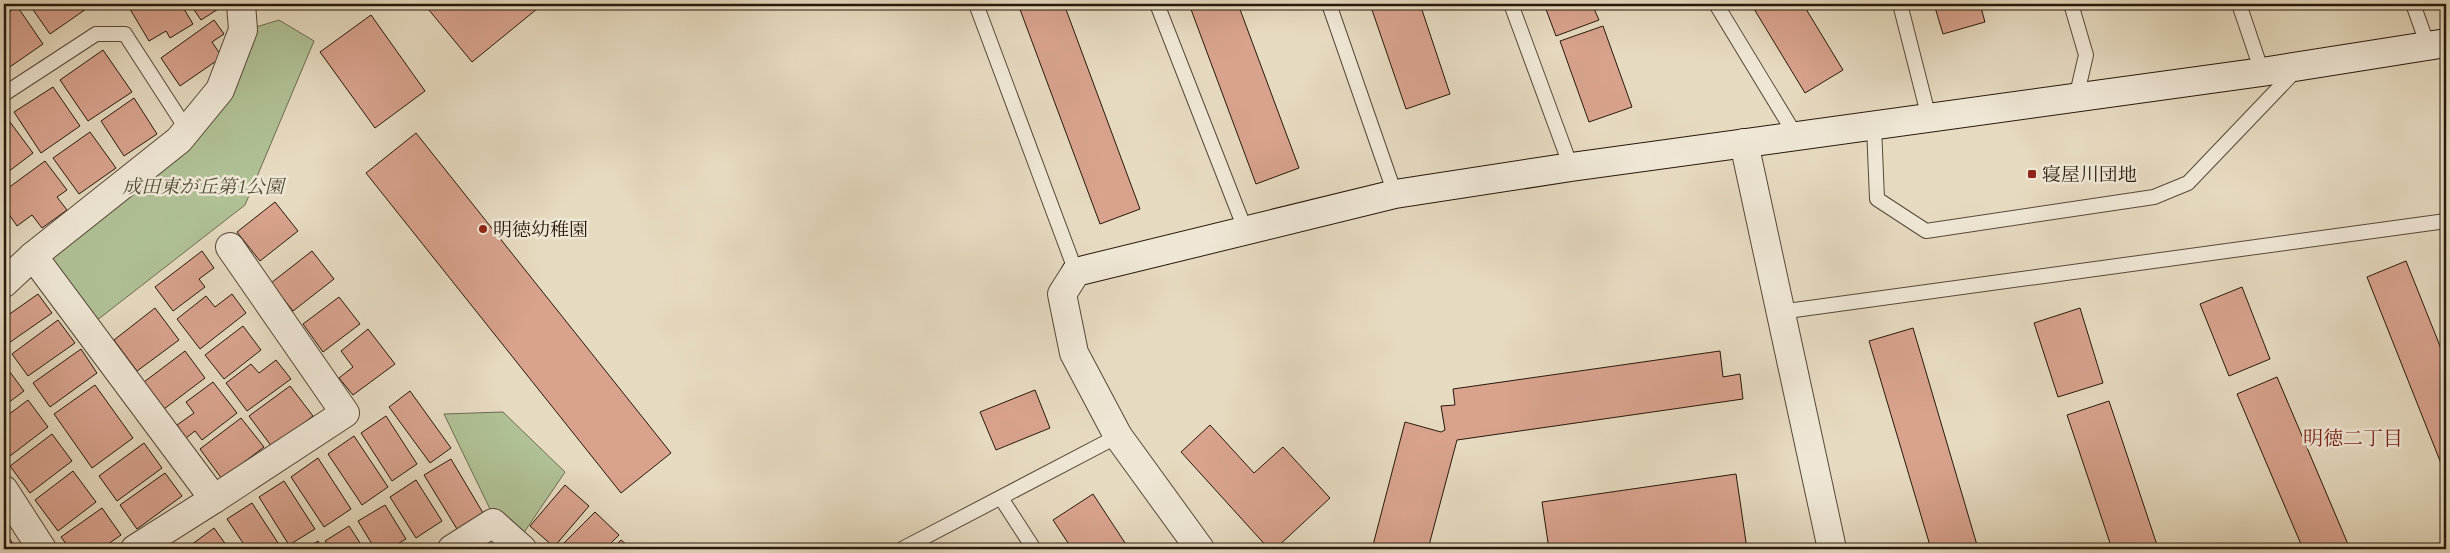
<svg xmlns="http://www.w3.org/2000/svg" width="2450" height="553" viewBox="0 0 2450 553" font-family="Cardo,'Noto Serif JP',serif">
<rect width="100%" height="100%" fill="#e6dac0"/>
<filter id="stains"><feTurbulence type="fractalNoise" baseFrequency=".004" numOctaves="4"/><feColorMatrix values="0 0 0 0 .2 0 0 0 0 .09 0 0 0 0 .02 0 0 0 .5 -.17"/></filter>
<radialGradient id="worn" r=".72"><stop offset=".6" stop-color="#630" stop-opacity="0"/><stop offset="1" stop-color="#630" stop-opacity=".3"/></radialGradient>
<g fill="#b0c196" stroke="#6c6c50">
<polygon points="279,20 314,41 245,205 96,321 47,258 183,150 253,28"/>
<polygon points="503,412 565,472 521,537 490,509 444,414"/>
</g>
<g fill="#d8a28d" stroke="#27180a">
<polygon points="29,4 87,4 89,7 50,34"/>
<polygon points="127,4 181,4 193,24 170,38 166,31 149,41"/>
<polygon points="190,4 226,4 201,20"/>
<polygon points="424,4 543,4 472,62"/>
<polygon points="1018,4 1064,4 1140,209 1100,224"/>
<polygon points="1189,4 1238,4 1299,168 1256,184"/>
<polygon points="1370,4 1420,4 1450,94 1406,109"/>
<polygon points="1544,4 1592,4 1599,20 1556,36"/>
<polygon points="1751,4 1803,4 1843,70 1805,93"/>
<polygon points="1934,4 1980,4 1985,22 1943,34"/>
<polygon points="2271,4 2290,4 2273,9"/>
<polygon points="17,6 43,44 4,71 4,16"/>
<polygon points="371,15 425,91 375,128 320,52"/>
<polygon points="214,20 224,34 212,42 222,57 180,86 161,58"/>
<polygon points="1603,26 1632,107 1589,122 1560,41"/>
<polygon points="103,50 132,92 88,121 60,80"/>
<polygon points="53,87 80,126 41,153 14,112"/>
<polygon points="134,98 157,134 124,156 101,121"/>
<polygon points="4,114 33,153 4,175"/>
<polygon points="90,132 116,168 79,194 53,158"/>
<polygon points="416,133 671,453 621,493 366,173"/>
<polygon points="45,161 67,190 57,197 67,210 42,228 32,215 17,226 4,207 4,191"/>
<polygon points="275,202 298,231 260,261 237,232"/>
<polygon points="202,251 214,268 199,279 205,287 173,311 155,287"/>
<polygon points="312,251 334,279 293,311 271,283"/>
<polygon points="2406,261 2446,361 2446,476 2367,277"/>
<polygon points="2242,287 2270,359 2229,376 2200,304"/>
<polygon points="38,294 52,313 6,345 4,342 4,318"/>
<polygon points="232,294 246,313 200,349 177,319 206,296 215,307"/>
<polygon points="339,297 360,324 323,352 303,324"/>
<polygon points="155,308 179,340 137,371 114,340"/>
<polygon points="2080,308 2103,383 2058,397 2034,323"/>
<polygon points="58,320 75,343 28,376 12,354"/>
<polygon points="243,326 261,350 224,379 205,355"/>
<polygon points="1913,328 1977,545 1965,549 1931,549 1869,341"/>
<polygon points="368,329 395,364 353,395 339,378 353,367 341,351"/>
<polygon points="81,349 97,373 50,407 33,383"/>
<polygon points="185,351 205,378 164,409 144,382"/>
<polygon points="1720,351 1723,377 1740,374 1743,399 1457,440 1428,549 1372,549 1405,422 1441,432 1445,430 1441,406 1455,405 1453,389"/>
<polygon points="276,360 291,379 247,411 226,383 251,364 259,373"/>
<polygon points="4,364 24,391 4,406"/>
<polygon points="2277,377 2350,549 2303,549 2237,394"/>
<polygon points="213,382 237,413 202,440 195,431 186,438 177,425 194,413 186,402"/>
<polygon points="95,385 133,438 92,468 54,414"/>
<polygon points="290,386 313,416 272,447 249,416"/>
<polygon points="1035,390 1050,428 996,450 980,412"/>
<polygon points="410,391 451,448 430,463 389,407"/>
<polygon points="28,400 48,427 6,459 4,455 4,418"/>
<polygon points="2109,401 2158,548 2155,549 2112,549 2067,415"/>
<polygon points="386,416 417,464 392,481 361,433"/>
<polygon points="241,418 264,447 222,479 200,449"/>
<polygon points="1210,425 1254,473 1283,447 1330,498 1275,549 1269,549 1181,452"/>
<polygon points="52,434 72,461 30,493 10,466"/>
<polygon points="354,436 388,487 362,505 328,454"/>
<polygon points="144,443 162,468 117,501 99,476"/>
<polygon points="318,458 351,509 324,527 291,477"/>
<polygon points="451,459 483,513 457,529 424,475"/>
<polygon points="73,471 96,502 58,531 35,500"/>
<polygon points="165,473 182,496 137,529 120,505"/>
<polygon points="1736,474 1747,549 1549,549 1542,502"/>
<polygon points="416,480 442,521 416,538 390,497"/>
<polygon points="284,481 315,529 289,545 259,497"/>
<polygon points="565,485 589,506 554,547 530,526"/>
<polygon points="1093,494 1129,549 1072,549 1053,520"/>
<polygon points="252,503 282,549 247,549 227,519"/>
<polygon points="385,505 406,539 389,549 375,549 358,521"/>
<polygon points="102,508 121,535 101,549 70,549 61,537"/>
<polygon points="595,512 619,535 605,549 570,549 564,543"/>
<polygon points="349,526 364,549 331,549 325,541"/>
<polygon points="214,528 229,549 194,549 191,545"/>
<polygon points="4,531 17,549 4,549"/>
<polygon points="621,540 632,549 612,549"/>
<polygon points="318,541 323,549 305,549"/>
</g>
<g fill="none" stroke-linecap="round" stroke-linejoin="round">
<g stroke="#574838" stroke-width="16">
<g id="lane">
<polyline points="976,4 1076,272"/>
<polyline points="1157,4 1245,229"/>
<polyline points="1329,4 1395,194"/>
<polyline points="1511,4 1571,167"/>
<polyline points="1716,4 1796,136"/>
<polyline points="1900,4 1929,118"/>
<polyline points="2071,4 2086,55 2076,98"/>
<polyline points="2239,4 2262,72"/>
<polyline points="2413,4 2428,46"/>
<polyline points="4,94 96,34 125,34 187,130"/>
<polyline points="1874,126 1877,199 1926,231 2154,197 2188,183 2297,69"/>
<polyline points="1780,312 2446,221"/>
<polyline points="1001,498 1034,549"/>
<polyline points="902,549 1118,436"/>
</g>
</g>
<g stroke="#574838" stroke-width="30">
<g id="street">
<polyline points="1744,143 1832,549"/>
<polyline points="33,256 214,499 135,549"/>
<polyline points="1076,272 1062,294 1074,353 1118,436 1200,549"/>
<polyline points="4,283 33,256 179,140 220,90 243,30 241,4"/>
<polyline points="4,490 42,549"/>
<polyline points="214,499 345,413 230,247"/>
<polyline points="452,549 493,523 522,549"/>
</g>
</g>
<g stroke="#27180a" stroke-width="30">
<polyline id="secondary" points="1076,272 1395,194 1571,167 2262,72 2446,43"/>
</g>
<use href="#lane" stroke="#efe7d6" stroke-width="14"/>
<use href="#street" stroke="#efe7d6" stroke-width="28"/>
<use href="#secondary" stroke="#efe7d6" stroke-width="28"/>
</g>
<g fill="#8f2418" stroke="#efe7d6" stroke-width="2">
<rect x="2027" y="169" width="10" height="10" rx="2.5"/>
<circle cx="483" cy="229" r="5"/>
</g>
<g text-anchor="middle" stroke-width="5" stroke-linejoin="round" paint-order="stroke">
<g font-size="19" fill="#27180a" stroke="#efe7d6" text-anchor="start">
<text x="2042" y="181">寝屋川団地</text>
<text x="493" y="236">明徳幼稚園</text>
</g>
<g font-size="19" font-style="italic" fill="#504b34" stroke="#efe7d6">
<text x="203" y="193">成田東が丘第1公園</text>
</g>
<g font-size="20" fill="#7a1f14" stroke="#efe7d6">
<text x="2353" y="445">明徳二丁目</text>
</g>
</g>
<rect width="2450" height="553" fill="none" stroke="#e6dac0" stroke-width="20"/>
<rect x="5" y="5" width="2440" height="543" fill="none" stroke="#27180a" stroke-width="2.5"/>
<rect x="10" y="10" width="2430" height="533" fill="none" stroke="#27180a"/>
<rect width="100%" height="100%" filter="url(#stains)"/>
<rect width="100%" height="100%" fill="url(#worn)"/>
</svg>
